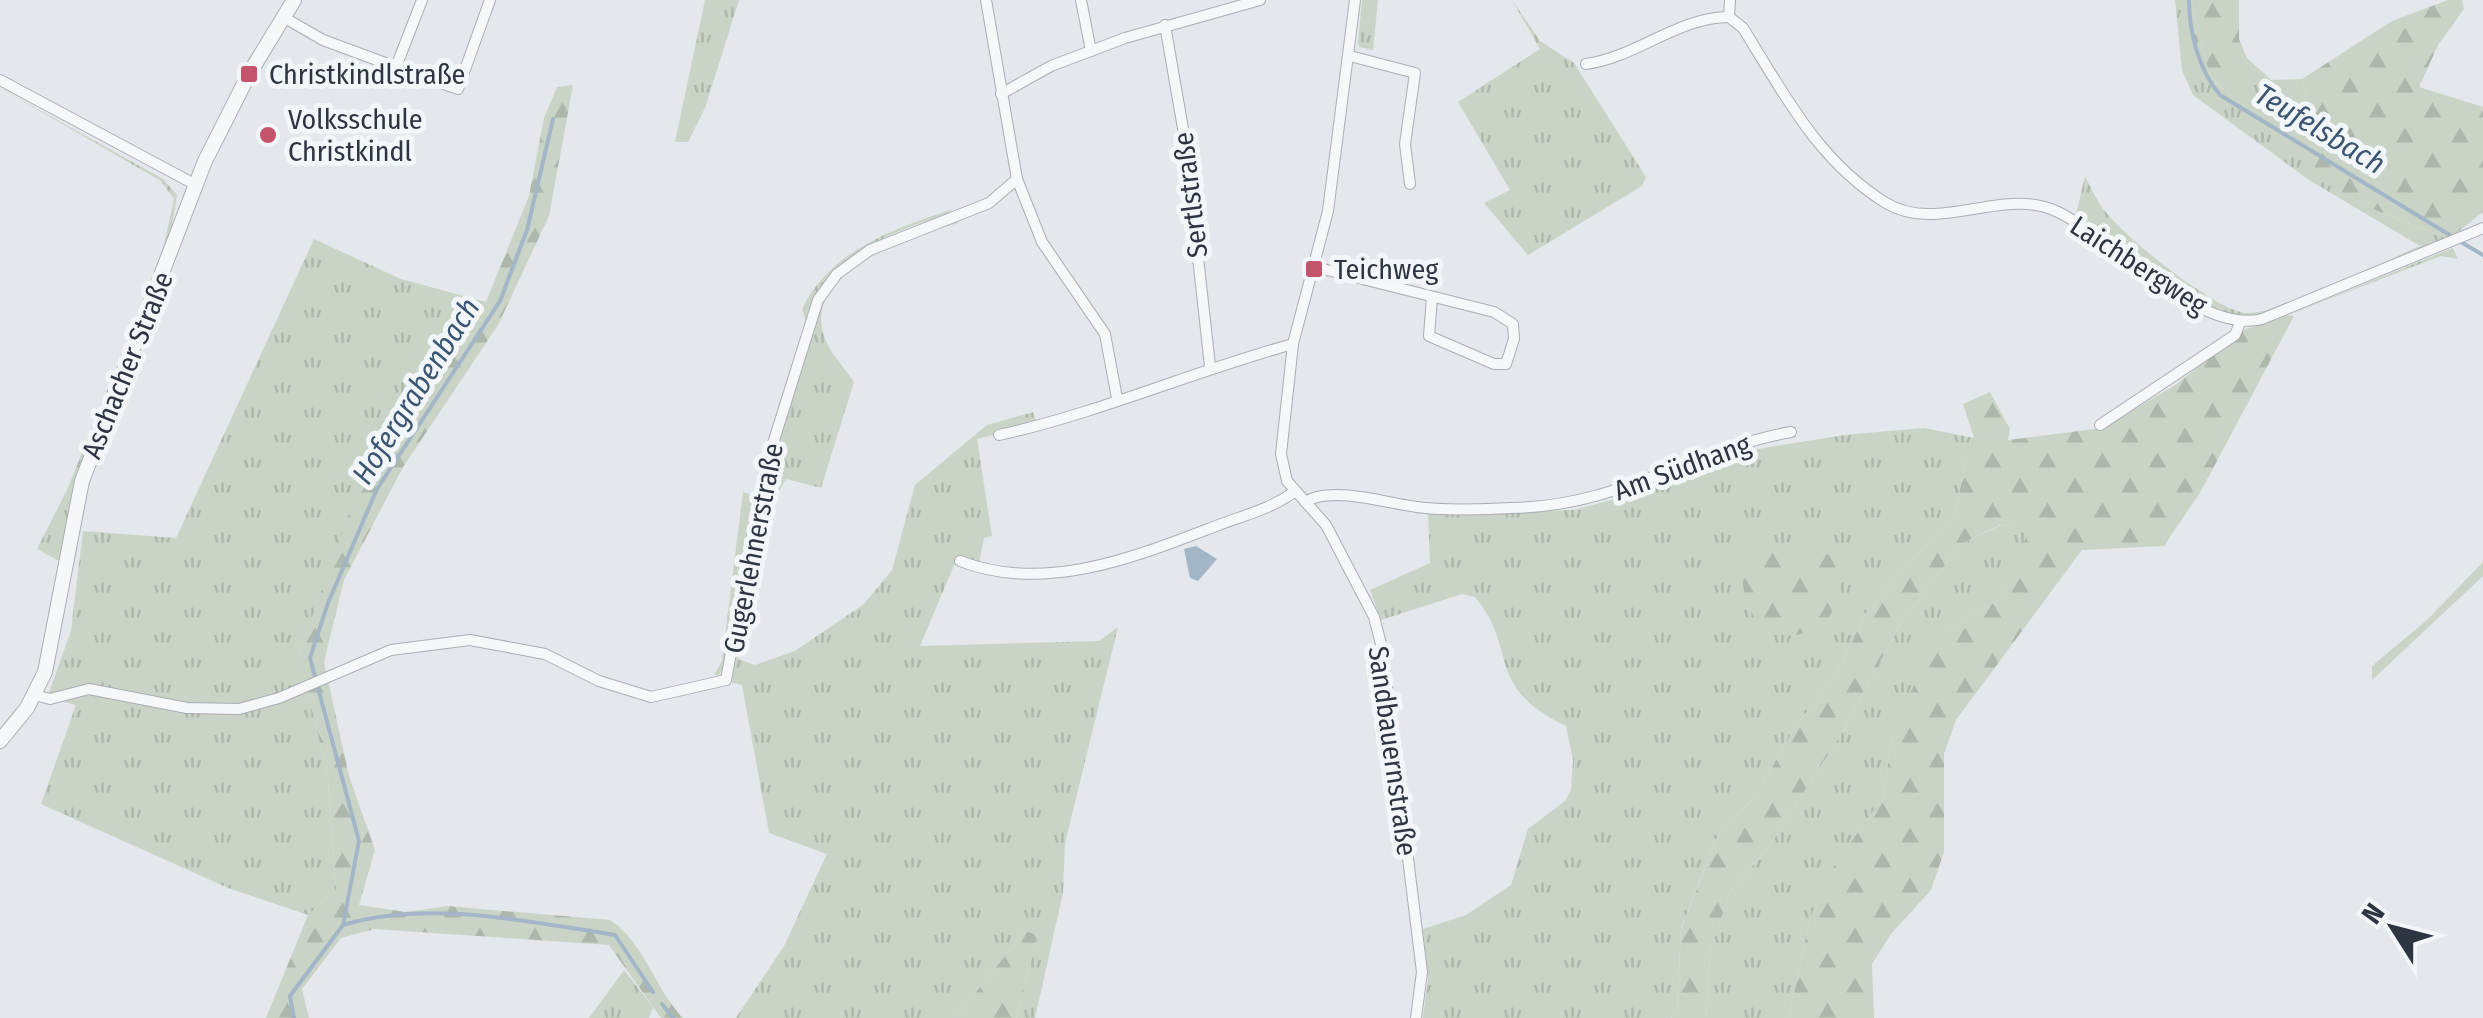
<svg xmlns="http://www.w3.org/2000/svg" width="2483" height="1018" viewBox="0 0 2483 1018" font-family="'Fira Sans Condensed',sans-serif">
<defs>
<pattern id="grass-tufts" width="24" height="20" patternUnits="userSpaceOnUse" patternTransform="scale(2.5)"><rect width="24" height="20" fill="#cad4c6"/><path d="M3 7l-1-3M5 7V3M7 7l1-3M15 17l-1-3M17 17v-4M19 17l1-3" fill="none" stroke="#aeb7ab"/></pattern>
<pattern id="forest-firs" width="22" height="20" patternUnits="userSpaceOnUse" patternTransform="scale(2.5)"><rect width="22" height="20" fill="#cad4c6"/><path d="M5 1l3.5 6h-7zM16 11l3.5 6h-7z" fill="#aeb7ab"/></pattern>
</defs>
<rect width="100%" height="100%" fill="#e4e7eb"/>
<g fill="url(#grass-tufts)">
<polygon points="705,0 739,0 705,108 688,142 675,142"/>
<polygon points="1362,0 1378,0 1373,50 1359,47 1358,42"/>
<polygon points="1512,0 1540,41 1574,63 1646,177 1642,186 1528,255 1484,203 1510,190 1458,102 1540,49"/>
<path d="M2175 0H2191L2209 73 2222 89 2247 58 2271 80 2302 79 2310 104 2331 139 2311 173 2360 204 2449 239 2271 312 2241 318 2208 307 2076 215 2085 176C2092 190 2098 204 2109 216 2129 240 2217 312 2247 313 2285 314 2382 262 2420 246L2309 180 2193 95 2182 70Z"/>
<polygon points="0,88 163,179 177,195 170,238 78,469 59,561 37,549 67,490 162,254 174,199 161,181"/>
<path d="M953 209C946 217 925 221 912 226 861 245 825 271 806 322L802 309C831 250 893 229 953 209Z"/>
<path d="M958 219 959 223C914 235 802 270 824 336 829 352 845 368 854 382L821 488 786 479 758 528 738 659 755 665 795 651 864 604 892 570 915 485 987 425 1033 412 1037 424 977 439 992 536 984 538 979 563 959 557 955 563 920 646 1099 641 1118 627 1065 843 1063 893 1035 1018H1016L1038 935 1025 931 955 1018H736L784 946 827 854 769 833 742 685 730 682 767 471 823 297C857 252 907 238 958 219Z"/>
<polygon points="314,239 401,279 486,302 410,392 299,652 328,779 336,890 308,915 228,888 41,804 76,705 47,698 71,631 83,531 176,538"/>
<polygon points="2453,248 2458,259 2441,256 2288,315"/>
<path d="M1924 428 1974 438 1966 457 1956 512 1866 613 1833 680 1797 724 1756 795 1716 839 1681 929 1677 1010 1671 1018H1423L1428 979 1423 929 1466 915 1511 885 1528 829 1565 801 1571 790 1573 760 1566 726C1483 686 1519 649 1475 597L1462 594 1381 620 1370 590 1430 563 1428 513 1574 510 1659 487 1722 455 1844 435Z"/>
<polygon points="743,492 755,496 727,662 719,675 714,675 722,661"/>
<polygon points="2001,525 2030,529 2003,597 1942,634 1892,738 1883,797 1825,880 1809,922 1789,1018 1706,1018 1710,953 1729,894 1770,845 1840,736 1901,623 1961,544"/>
<polygon points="2483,562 2483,576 2372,680 2372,666 2427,620"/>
<polygon points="624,970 653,1007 649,1018 589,1018"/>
</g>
<g fill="url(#forest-firs)">
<polygon points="2191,0 2239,0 2239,39 2247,58 2223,90 2209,73"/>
<polygon points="2448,0 2462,0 2464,9 2438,45 2419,87 2483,107 2483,212 2449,239 2360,204 2310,174 2331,139 2310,104 2302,79 2392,21"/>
<path d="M573 85 549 216 498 325 403 467 344 580 324 662 349 776 375 850 359 905 406 912 447 906 610 920C645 943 654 988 683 1018H661L609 945 374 929 341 938 302 989 309 1018H266L308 915 336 890 328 779 299 653 356 494 410 392 486 302 529 196 544 118 557 87Z"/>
<polygon points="2288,315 2294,316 2201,491 2164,546 2082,550 1956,720 1944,754 1944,852 1931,890 1891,934 1872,964 1874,1018 1789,1018 1809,922 1825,879 1883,797 1892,738 1928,650 1942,634 2003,597 2029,529 2000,525 1961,544 1901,623 1840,736 1770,845 1729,894 1710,953 1706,1018 1671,1018 1677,1010 1681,930 1716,839 1756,795 1797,724 1833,680 1866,613 1956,512 1966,457 1974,438 1963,404 1990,392 2010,429 2008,440 2102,428 2174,386 2246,329"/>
<path d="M1782 546 1830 555C1878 636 1730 686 1743 554L1752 548Z"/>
<polygon points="1025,931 1038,935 1016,1018 955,1018"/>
</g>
<polygon fill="#a2b6c7" points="1196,546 1217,559 1198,581 1190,578 1184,549"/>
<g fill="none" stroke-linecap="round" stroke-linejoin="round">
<g stroke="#a2b6c7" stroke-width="4">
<path d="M2189 0C2189 32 2199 71 2220 95L2453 237"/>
<polyline points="2461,242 2483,255"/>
<path d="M343 925C428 899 530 922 615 935L653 992"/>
<polyline points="662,1004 673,1018"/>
<polyline points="294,1018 290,996 343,925 359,841 310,658 328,603 377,489 500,301 527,230 553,119"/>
</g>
<g stroke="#a9aeb5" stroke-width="12">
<g id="minor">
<polyline points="986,0 1017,179 1042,242 1105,334 1117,398"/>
<polyline points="1081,0 1091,51"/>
<polyline points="1355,0 1328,211 1293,344 1281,454 1287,481 1326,525 1374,617 1382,648 1422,972 1416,1018"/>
<path d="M1729 17 1743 28C1784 94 1818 161 1886 203 1939 235 2003 185 2058 212 2114 239 2199 335 2262 319L2483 228"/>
<polyline points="1729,17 1730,0"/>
<polyline points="285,18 323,40 396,67 422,0"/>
<polyline points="1165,25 1185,140 1210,366"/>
<polyline points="1350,56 1415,73 1405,144 1410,184"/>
<path d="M1586 64C1637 57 1678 17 1729 17"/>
<polyline points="396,67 458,89 490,0"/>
<polyline points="0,80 196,185"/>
<polyline points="1001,94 1051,66 1125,38 1260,0"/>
<polyline points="1315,267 1494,312 1513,324 1514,339 1506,364 1494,364 1429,336 1432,297"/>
<polyline points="2100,425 2235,335 2240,323"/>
<path d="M999 435C1099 413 1194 371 1293 344"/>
<path d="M1305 502C1332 484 1395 506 1426 508 1453 511 1484 509 1511 508 1619 507 1691 450 1791 432"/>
<path d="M960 561C1045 594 1135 557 1216 526 1242 516 1271 509 1294 492"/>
<polyline points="35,695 50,699 89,689 187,708 239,709 279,698 391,650 470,640 545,654 599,681 651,697 726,680 764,472 818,300 837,274 870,250 989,203 1017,179"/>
</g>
</g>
<g stroke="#a9aeb5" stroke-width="16">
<polyline id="tertiary" points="0,741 27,708 45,672 82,481 205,161 249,74 294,0"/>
</g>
<use href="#minor" stroke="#f6f7f9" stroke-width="10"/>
<use href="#tertiary" stroke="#f6f7f9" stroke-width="14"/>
</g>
<g fill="#c4546b" stroke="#f3f6f8" stroke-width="4">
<rect x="239" y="64" width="20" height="20" rx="5"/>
<circle cx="268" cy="135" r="10"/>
<rect x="1304" y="259" width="20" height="20" rx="5"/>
</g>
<g text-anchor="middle" stroke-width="10" stroke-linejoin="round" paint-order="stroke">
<g font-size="28" fill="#2d3542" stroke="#f3f6f8" text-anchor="start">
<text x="269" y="84">Christkindlstraße</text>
<text x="288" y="129">Volksschule<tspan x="288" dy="32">Christkindl</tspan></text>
<text x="1334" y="279">Teichweg</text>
</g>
<g font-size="28" fill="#2d3542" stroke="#f3f6f8">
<text transform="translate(1190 195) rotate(-97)" y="10">Sertlstraße</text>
<text transform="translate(2139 265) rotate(33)" y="10">Laichbergweg</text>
<text transform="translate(127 365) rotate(-68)" y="10">Aschacher Straße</text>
<text transform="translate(1682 467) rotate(-20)" y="10">Am Südhang</text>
<text transform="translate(753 548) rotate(-79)" y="10">Gugerlehnerstraße</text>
<text transform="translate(1393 751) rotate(82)" y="10">Sandbauernstraße</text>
</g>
<g font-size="30" font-style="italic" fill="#3a5673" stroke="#f3f6f8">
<text transform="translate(2320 129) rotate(31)" y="10">Teufelsbach</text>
<text transform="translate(416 391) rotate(-58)" y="10">Hofergrabenbach</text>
</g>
</g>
<g transform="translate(2393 928) rotate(306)" stroke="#f3f6f8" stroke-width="8" paint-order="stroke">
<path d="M0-8L18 38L0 25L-18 38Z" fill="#2d3542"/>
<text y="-15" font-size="28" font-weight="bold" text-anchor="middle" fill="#2d3542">N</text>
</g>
</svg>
